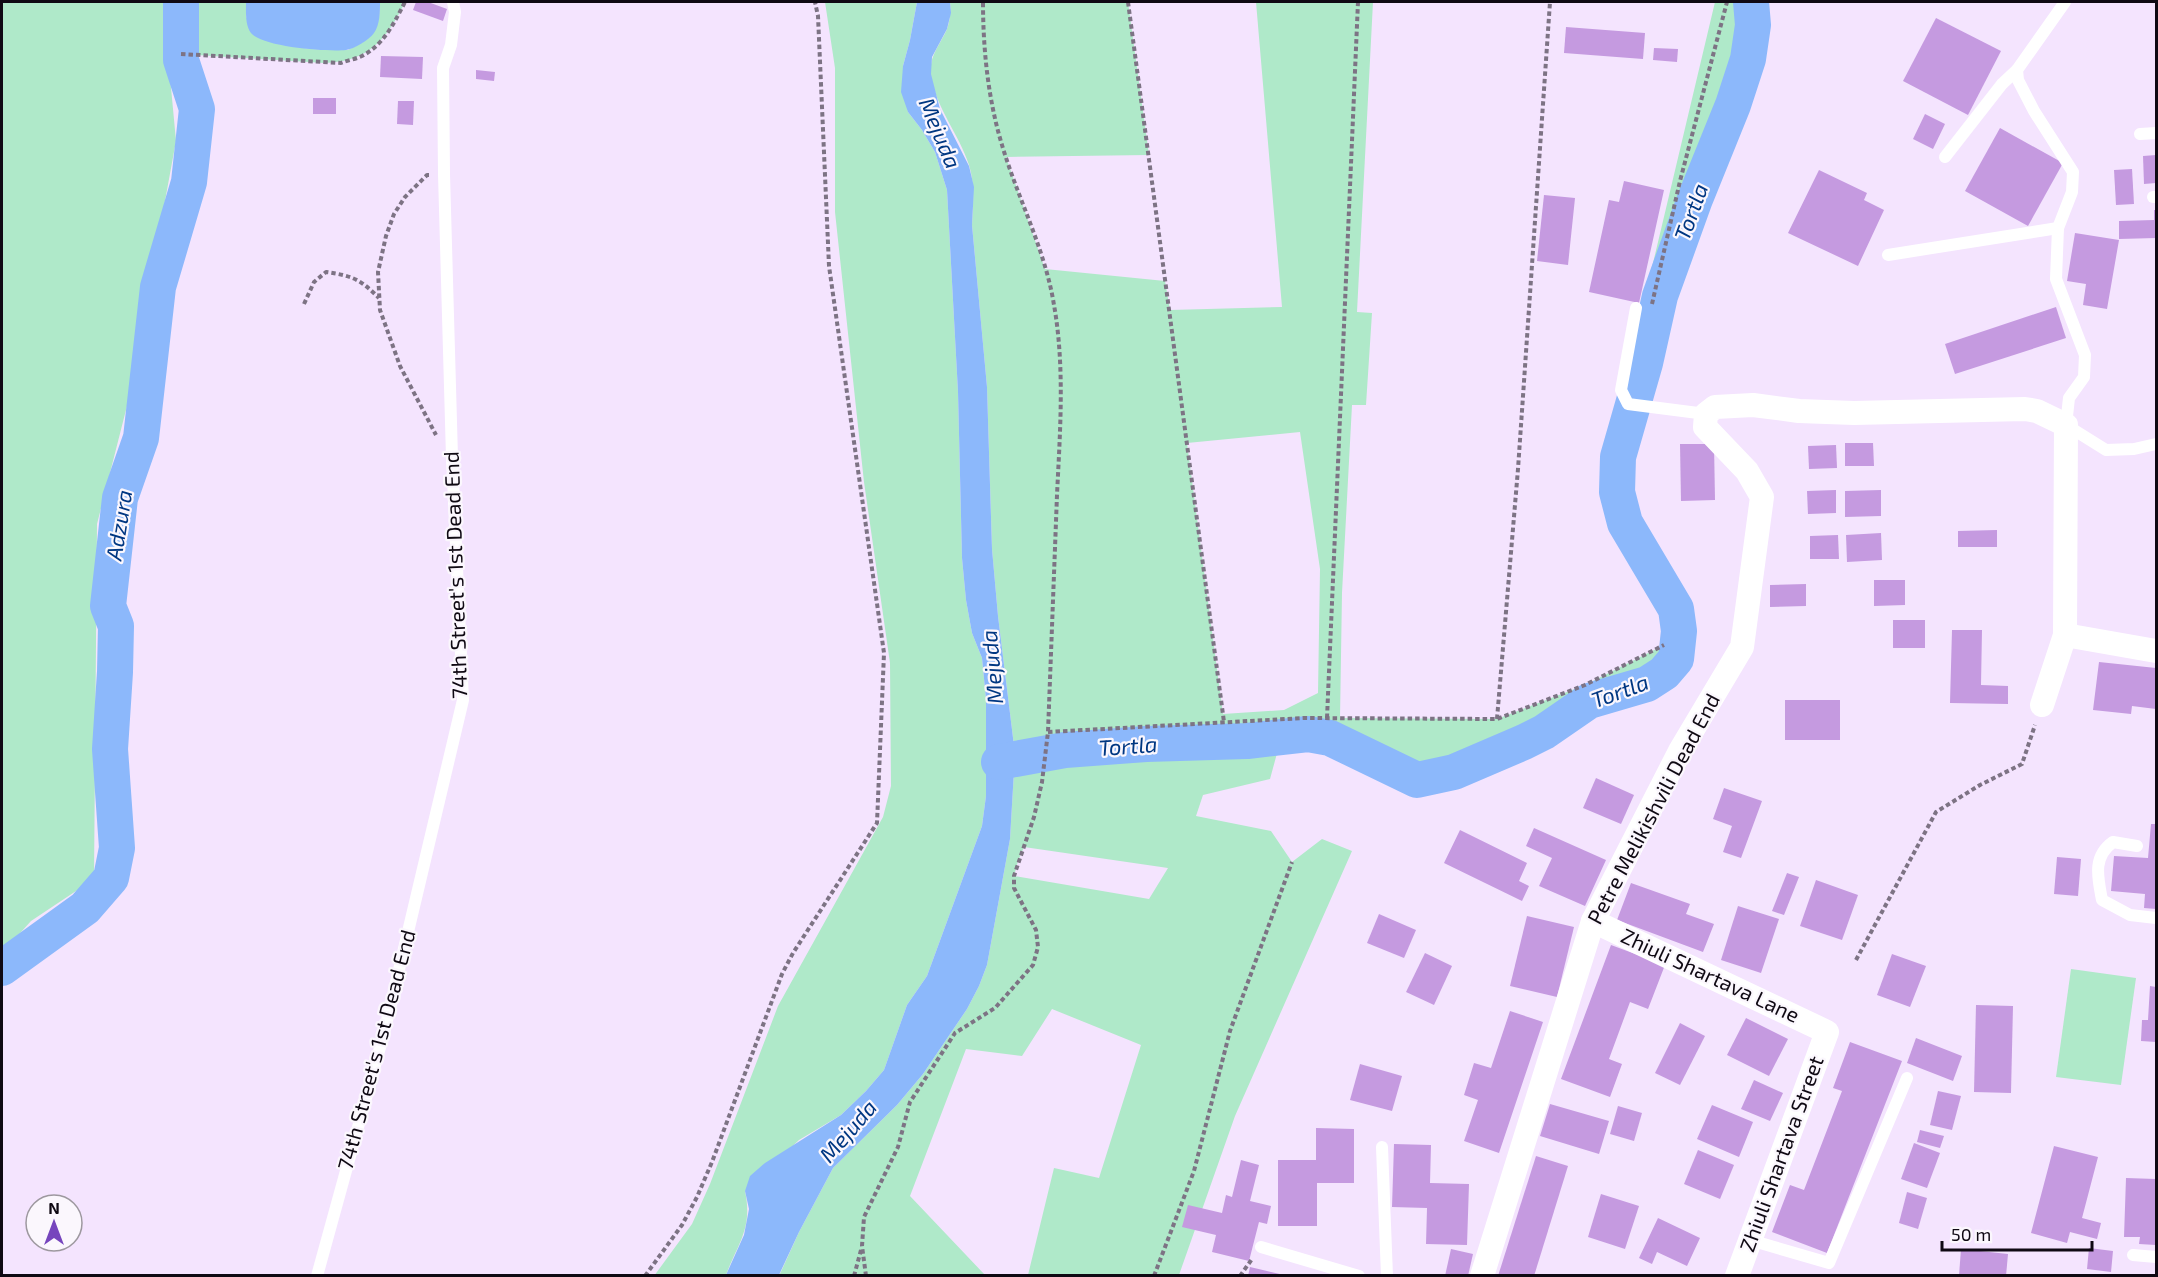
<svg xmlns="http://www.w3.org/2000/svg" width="2158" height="1277" viewBox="0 0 2158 1277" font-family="'Exo 2',sans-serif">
<rect width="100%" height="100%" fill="#f4e4fe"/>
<g fill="#afe9c9" fill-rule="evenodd">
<polygon points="2,2 163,2 176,141 128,402 97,524 94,879 31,921 2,953"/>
<path d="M181 2H246V17L274 43 310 49 348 50 363 42 379 17 380 2H405C387 39 369 62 324 63L181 54Z"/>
<path d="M825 2H917L910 40 903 66 908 112 922 130 935 152 947 190 958 392 962 558 966 600 972 633 982 658 986 699V796L982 826 927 976 907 1005 884 1070 866 1091 841 1115 799 1140 745 1191C753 1228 738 1243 726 1275L654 1276 692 1224 710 1184 778 1006 883 817 891 786 890 663 864 482 835 212V68Z"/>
<path d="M950 2H1128L1149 155 1006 157 1045 269 1165 281 1170 310 1282 307 1256 2H1373L1357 312 1372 313 1366 405H1352L1342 593 1340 718 1497 719 1585 685 1664 645 1667 629 1665 614 1653 591 1632 557 1611 516 1604 486 1639 322 1715 2H1751L1753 25 1748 59 1733 105 1695 199 1660 296 1645 363 1618 457 1617 492 1625 523 1676 609 1679 631 1676 659 1664 673 1647 684 1589 701 1544 732 1454 772 1417 780 1388 766 1386 771 1327 750 1300 743 1279 746 1270 779 1203 795 1196 816 1271 831 1292 862 1322 839 1352 851 1235 1116 1179 1275H1028L1054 1168 1099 1178 1141 1045 1052 1009 1022 1056 966 1049 910 1196 985 1275 779 1276 799 1232 833 1168 897 1105 923 1074 967 1009 979 986 987 965 1010 839 1015 754 998 616 992 549 987 387 972 225C973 206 975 184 969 165 959 134 937 110 931 76 928 57 940 45 947 29 950 20 951 11 950 2ZM1300 432 1320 569 1318 693 1284 710 1223 714 1187 443ZM1024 847 1168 868 1149 899 1014 876 1018 861Z"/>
<polygon points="2071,969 2136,978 2121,1085 2056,1077"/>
</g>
<g fill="#8cb8fb">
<path d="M246 2H380C380 11 380 25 374 33 369 40 354 49 346 50 328 52 262 47 251 33 245 25 246 12 246 2Z"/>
<polygon points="917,2 950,2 951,13 947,29 932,57 931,74 940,109 969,166 974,187 972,225 987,387 992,549 998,616 1015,754 1010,839 987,965 979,986 967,1009 923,1074 897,1105 833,1168 799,1232 779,1275 726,1275 744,1235 749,1209 745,1191 750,1176 765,1163 841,1115 866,1091 884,1070 907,1005 927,976 982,826 986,796 986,699 982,658 972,633 966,600 962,558 958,392 947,190 935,152 922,130 908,112 901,92 903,66 910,40"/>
</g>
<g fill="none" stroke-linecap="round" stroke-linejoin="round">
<g stroke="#8cb8fb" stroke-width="36">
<polyline points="999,762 1065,750 1146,744 1247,741 1308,734 1330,738 1417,780 1454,772 1524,742 1544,732 1589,701 1647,684 1664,673 1676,659 1679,631 1676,609 1625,523 1617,492 1618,457 1645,363 1660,296 1695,199 1733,105 1748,59 1753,25 1751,2"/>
<polyline points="2,968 85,908 111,878 117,848 110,749 115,672 116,626 108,606 120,498 141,438 158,287 189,182 197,109 181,60 181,2"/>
</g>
</g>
<g fill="#c59ae0">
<polygon points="416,2 428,2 447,9 443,21 413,10"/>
<polygon points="1936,18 2001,51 1968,115 1903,81"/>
<polygon points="1566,27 1645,33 1643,59 1564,53"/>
<polygon points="1654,48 1678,49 1677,62 1653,60"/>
<polygon points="381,56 423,57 422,79 380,77"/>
<polygon points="476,70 495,72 494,81 476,79"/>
<rect x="313" y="98" width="23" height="16"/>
<polygon points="398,101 414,101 413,125 397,124"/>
<polygon points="1925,114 1945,124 1933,149 1913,139"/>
<polygon points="2000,128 2063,163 2028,226 1965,191"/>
<polygon points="2156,155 2156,183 2144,184 2143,156"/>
<polygon points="2132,169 2134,204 2116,205 2114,170"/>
<polygon points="1819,170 1867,193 1864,200 1884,210 1858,266 1788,233"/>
<polygon points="1624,181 1664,190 1639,303 1589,292 1609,200 1619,202"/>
<polygon points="1544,195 1575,198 1568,265 1537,261"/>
<polygon points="2154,210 2156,210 2156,238 2119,239 2119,221 2154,220"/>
<polygon points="2075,233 2119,240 2107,309 2083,305 2086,284 2067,281"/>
<polygon points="2056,307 2066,338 1955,374 1945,344"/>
<polygon points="1845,443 1873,443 1874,466 1845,466"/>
<polygon points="1680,444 1714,444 1715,500 1681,501"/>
<polygon points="1836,445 1837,468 1809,469 1808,446"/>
<polygon points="1836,490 1836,513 1808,514 1807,491"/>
<polygon points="1881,490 1881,516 1845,517 1845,491"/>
<polygon points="1997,530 1997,547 1958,547 1958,531"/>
<polygon points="1881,533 1882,560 1847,562 1846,535"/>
<polygon points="1838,535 1839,559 1810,559 1810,536"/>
<polygon points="1874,580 1905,580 1905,605 1874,606"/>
<polygon points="1806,584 1806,606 1770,607 1770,585"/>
<rect x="1893" y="620" width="32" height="28"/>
<polygon points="1952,630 1982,630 1981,685 2008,686 2008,704 1950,703"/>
<polygon points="2099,662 2156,668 2156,709 2132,706 2131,714 2093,710"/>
<rect x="1785" y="700" width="55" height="40"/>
<polygon points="1596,778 1634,795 1621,824 1583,808"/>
<polygon points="1724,788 1762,801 1741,858 1723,852 1732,826 1713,819"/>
<polygon points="2151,824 2156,824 2156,909 2144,908 2145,894 2111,891 2114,856 2148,858"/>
<polygon points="1534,828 1606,860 1585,906 1539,886 1552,858 1526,846"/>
<polygon points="1460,830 1527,863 1519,881 1529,886 1522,901 1444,863"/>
<polygon points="2057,857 2081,859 2078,896 2054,894"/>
<polygon points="1787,873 1799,877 1784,915 1772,911"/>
<polygon points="1816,880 1858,895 1842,940 1800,926"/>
<polygon points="1631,883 1690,904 1686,914 1714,924 1703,952 1617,920"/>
<polygon points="1738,906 1779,919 1761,973 1721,960"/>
<polygon points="1379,914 1416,930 1404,958 1367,943"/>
<polygon points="1527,916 1574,927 1557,997 1510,986"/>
<polygon points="1611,945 1665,965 1648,1009 1630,1002 1609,1059 1622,1064 1610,1097 1561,1079"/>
<polygon points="1425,953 1452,966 1434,1005 1406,992"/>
<polygon points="1892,954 1926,966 1910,1007 1877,995"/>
<polygon points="2150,986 2156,987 2156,1042 2141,1041 2142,1020 2148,1020"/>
<polygon points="1976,1005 2013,1006 2011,1093 1974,1092"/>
<polygon points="1510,1011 1543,1022 1499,1153 1464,1141 1478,1100 1464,1095 1474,1063 1491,1068"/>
<polygon points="1746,1018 1788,1039 1769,1076 1727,1055"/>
<polygon points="1680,1023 1705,1036 1680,1085 1655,1073"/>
<polygon points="1916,1038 1962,1056 1953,1081 1907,1063"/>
<polygon points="1850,1042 1902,1061 1827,1253 1772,1232 1790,1185 1804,1190 1842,1091 1833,1088"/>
<polygon points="1360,1064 1402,1076 1392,1111 1350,1100"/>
<polygon points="1754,1080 1783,1093 1770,1121 1741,1109"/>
<polygon points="1938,1091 1961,1096 1952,1130 1930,1125"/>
<polygon points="1550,1104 1609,1121 1599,1154 1540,1136"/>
<polygon points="1712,1105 1753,1122 1739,1157 1697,1139"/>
<polygon points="1618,1106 1642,1113 1634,1141 1610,1134"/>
<polygon points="1316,1128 1354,1129 1354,1183 1317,1183 1317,1226 1278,1226 1278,1160 1316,1160"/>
<polygon points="1920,1130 1944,1136 1940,1148 1917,1142"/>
<polygon points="1914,1143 1940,1153 1927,1188 1901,1179"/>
<polygon points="1394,1144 1431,1145 1430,1183 1469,1184 1467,1245 1426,1244 1427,1208 1392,1207"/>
<polygon points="2054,1146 2098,1157 2082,1218 2101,1223 2097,1239 2070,1232 2067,1243 2031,1233"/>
<polygon points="1698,1150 1734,1165 1720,1199 1684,1184"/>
<polygon points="1536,1156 1568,1166 1534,1276 1498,1276"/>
<polygon points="1241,1160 1259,1165 1250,1201 1271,1206 1267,1224 1259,1222 1249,1261 1212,1252 1216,1235 1182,1227 1188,1205 1222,1213 1226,1195 1232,1197"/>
<polygon points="2126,1178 2156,1179 2156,1245 2139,1244 2140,1237 2124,1237"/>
<polygon points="1907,1192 1927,1198 1918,1229 1899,1223"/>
<polygon points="1601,1194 1639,1206 1625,1249 1588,1237"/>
<polygon points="1658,1218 1700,1238 1687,1266 1657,1252 1652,1264 1639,1258"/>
<polygon points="2089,1248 2113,1251 2111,1272 2087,1269"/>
<polygon points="1451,1249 1473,1254 1468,1276 1445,1276"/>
<polygon points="1961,1249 2008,1254 2006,1276 1959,1276"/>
<polygon points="1250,1267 1284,1275 1284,1276 1248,1276"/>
</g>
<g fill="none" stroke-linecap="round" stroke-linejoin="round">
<g stroke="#7d7384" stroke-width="4" stroke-dasharray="4.5 3" stroke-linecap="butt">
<polyline points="1128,2 1224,722"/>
<path d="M181 54 341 63C348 60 357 59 364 55 385 43 395 21 405 2"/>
<polyline points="429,175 427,175 405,197 394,214 386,236 378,272 380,310 400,366 436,435"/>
<path d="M304 304 314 282 326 272C353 276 360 279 379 298"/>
<polyline points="1652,304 1680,181 1727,2"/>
<polyline points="1327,718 1358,2"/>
<polyline points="1497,719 1518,469 1550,2"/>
<polyline points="1048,732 1304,718 1497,719 1585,685 1664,645"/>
<polyline points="1856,960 1936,812 1980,785 2022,764 2035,725"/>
<polyline points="645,1276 682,1225 697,1197 712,1162 782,974 793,953 877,823 884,653 829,266 818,16 815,2"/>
<polyline points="854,1276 861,1250"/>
<path d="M866 1276 862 1246 864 1217 898 1147 910 1102 955 1033 995 1008 1033 965 1038 947 1036 930 1014 888V876L1034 817 1042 782 1048 732C1051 653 1054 574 1057 495 1060 432 1065 367 1054 305 1045 249 1018 199 1002 145 988 99 983 49 983 2"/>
<polyline points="1154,1276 1194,1171 1230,1031 1292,862"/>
<polyline points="1240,1276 1252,1259"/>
</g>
<g stroke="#fff" stroke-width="12">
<polyline points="2065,2 2017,70 2018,80 2034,111 2073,172 2072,192 2058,228 2056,279 2085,355 2084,377 2069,398 2066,425 2106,450 2134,449 2156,444"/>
<polyline points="2140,134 2156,133"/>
<polyline points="1945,157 2002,84 2017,70"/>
<polyline points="2153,197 2156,197"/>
<polyline points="1888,255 2058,228"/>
<polyline points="1636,308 1621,390 1628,404 1706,414"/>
<path d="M2137 846 2113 842C2092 857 2098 878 2102 900L2130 915 2156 918"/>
<polyline points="1382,1147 1387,1276"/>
<polyline points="1750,1240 1829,1263 1907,1078"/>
<polyline points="1261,1247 1359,1276"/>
<polyline points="2133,1255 2156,1257"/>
<polyline points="317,1276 384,1033 463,700 452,457 444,174 443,68 451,45 455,12 453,2"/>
</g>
<g stroke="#fff" stroke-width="24">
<polyline points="2065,635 2156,651"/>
<polyline points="1593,921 1827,1032 1737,1276"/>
<polyline points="1482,1276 1593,921 1680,751 1742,647 1762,497 1747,471 1705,427 1706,414 1715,407 1753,405 1799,411 1854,413 2025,409 2037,411 2066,425 2065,635 2042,705"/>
</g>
</g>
<g text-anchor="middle" stroke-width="4.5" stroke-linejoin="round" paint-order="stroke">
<g font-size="21" fill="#0f0913" stroke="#fbf7fd">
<text transform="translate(456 575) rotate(-92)" y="7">74th Street's 1st Dead End</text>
<text transform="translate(1654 809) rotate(-62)" y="7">Petre Melikishvili Dead End</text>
<text transform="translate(1710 976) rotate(25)" y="7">Zhiuli Shartava Lane</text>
<text transform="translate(377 1050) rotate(-75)" y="7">74th Street's 1st Dead End</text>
<text transform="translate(1782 1154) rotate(-70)" y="7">Zhiuli Shartava Street</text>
</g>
<g font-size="22" font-style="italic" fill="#003782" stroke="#fbf7fd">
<text transform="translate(940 133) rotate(67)" y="8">Mejuda</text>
<text transform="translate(1691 212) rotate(-70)" y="8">Tortla</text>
<text transform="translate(119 525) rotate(-81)" y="8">Adzura</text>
<text transform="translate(992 667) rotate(-95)" y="8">Mejuda</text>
<text transform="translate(1620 691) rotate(-20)" y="8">Tortla</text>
<text transform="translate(1128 746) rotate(-4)" y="8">Tortla</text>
<text transform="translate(848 1131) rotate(-49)" y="8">Mejuda</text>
</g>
</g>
<rect width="2158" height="1277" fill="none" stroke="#0f0913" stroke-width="6"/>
<g transform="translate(54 1223)"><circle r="28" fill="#fbf7fd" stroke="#9d989f" stroke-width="1.5"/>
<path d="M0-4.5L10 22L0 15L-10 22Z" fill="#7645bd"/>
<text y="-9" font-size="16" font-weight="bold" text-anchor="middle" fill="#0f0913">N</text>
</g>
<path d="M1942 1241v9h150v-9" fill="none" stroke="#0f0913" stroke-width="3"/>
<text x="1951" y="1241" font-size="18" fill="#0f0913" stroke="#fbf7fd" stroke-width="4.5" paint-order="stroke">50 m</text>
</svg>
